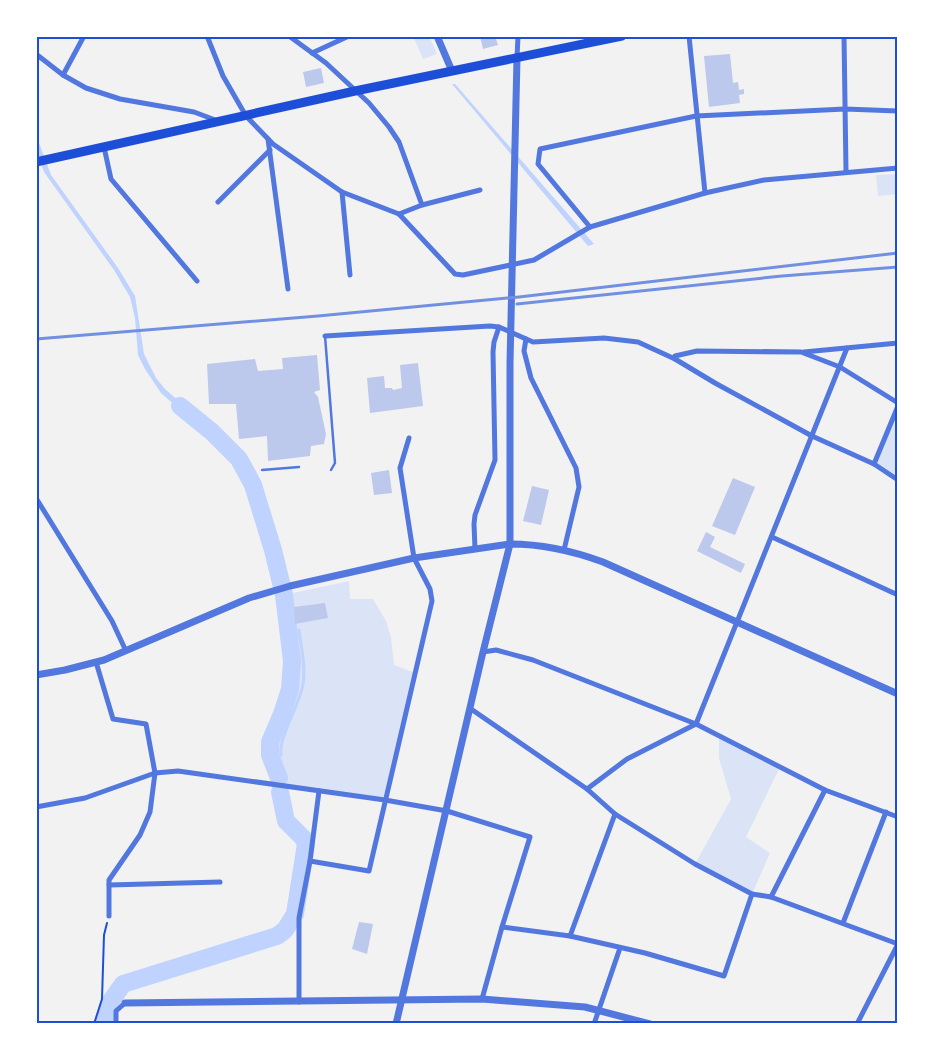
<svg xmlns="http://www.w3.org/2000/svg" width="934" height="1060" viewBox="0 0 934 1060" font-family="Roboto,sans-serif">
<rect width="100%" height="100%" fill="#f2f2f2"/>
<g fill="#dbe4f7">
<polygon points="413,36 429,36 437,54 423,59"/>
<polygon points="898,174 898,194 878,196 876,175"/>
<polygon points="898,406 898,480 874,464"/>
<polygon points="349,581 350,599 373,599 386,621 391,637 394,665 413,672 383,799 288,786 276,769 269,749 286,701 291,680 284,595"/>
<polygon points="719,736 780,767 746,837 770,853 752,894 695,864 731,799 719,758"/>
</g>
<g fill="#bfd3fe">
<polygon points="452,84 455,84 594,244 588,246"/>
<polygon points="36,135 51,175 118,268 135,296 144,354 156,378 165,389 199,419 195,423 161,393 145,369 138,355 135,318 130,297 114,270 44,172 36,149"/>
</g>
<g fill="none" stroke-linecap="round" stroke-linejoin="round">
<path stroke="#bfd3fe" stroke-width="3" d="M281 755C278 738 300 704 303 684 306 666 301 647 299 630"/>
<g stroke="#bfd3fe" stroke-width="18">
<polyline points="180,406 212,432 239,459 253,485 273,550 284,595 292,661 290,689 282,714 270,742 270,755 279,778"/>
<polyline points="103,1024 111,1001 123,984 277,936 285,930 295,914 306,844 303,838 286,821 280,792"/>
</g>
</g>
<g fill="#bdc9ec">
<polygon points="480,36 495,36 498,45 483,49"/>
<polygon points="730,54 733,83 738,82 739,90 744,89 744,94 739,95 740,103 709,107 704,56"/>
<polygon points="321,68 324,83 306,87 303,72"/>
<polygon points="317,355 320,390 314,392 318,397 326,434 324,444 311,446 310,456 268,461 267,436 239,439 236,404 209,404 207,364 255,359 258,371 283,369 282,358"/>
<polygon points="418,363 423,406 370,413 367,378 384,376 385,388 392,388 393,390 402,388 400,365"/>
<polygon points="389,470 392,493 374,495 371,473"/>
<polygon points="733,478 755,487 735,535 712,526"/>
<polygon points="532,486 549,490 541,525 523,521"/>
<polygon points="706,532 715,537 710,547 745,564 741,573 697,551"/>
<polygon points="325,603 328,618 295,624 294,607"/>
<polygon points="359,922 373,924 367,954 352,949"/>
</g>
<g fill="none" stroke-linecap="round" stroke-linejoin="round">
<polyline stroke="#1d4ed8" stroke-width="2" points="94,1024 102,999 104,935 107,923"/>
<g stroke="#5277de" stroke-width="2.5">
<polyline points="325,336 335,463 331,470"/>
<polyline points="262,470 299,467"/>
</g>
<g stroke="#5277de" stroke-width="5">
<polyline points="207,36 223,76 246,116 273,144 342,192 399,214 455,274 463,275 534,260 590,227 705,193 764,180 898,168"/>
<polyline points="289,36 326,63 369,103 389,127 399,142 422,205"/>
<polyline points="689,36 705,193"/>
<polyline points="844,36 846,171"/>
<polyline points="312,53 349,36"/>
<polyline points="36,54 63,75 86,88 120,99 194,112 218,121"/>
<polyline points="517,58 518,36"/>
<polyline points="63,75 84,36"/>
<polyline points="268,139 288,289"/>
<polyline points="104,147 111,179 197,281"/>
<polyline points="342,192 350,275"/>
<polyline points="218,202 270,150"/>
<polyline points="399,214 422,205 480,190"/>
<polyline points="590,227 538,164 540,149 696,116 845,109 898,111"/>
<polyline points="325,336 490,326 499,327 533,342 604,338 638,342 675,359 715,383 812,436 874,464 898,480"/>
<polyline points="526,339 524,351 531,378 576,468 579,487 564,550"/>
<polyline points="804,352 898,343"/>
<polyline points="675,359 675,356 697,351 801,352 840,367 898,403"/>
<polyline points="874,464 898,406"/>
<polyline points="36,498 112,621 126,651"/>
<polyline points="772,537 898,595"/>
<polyline points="475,549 474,524 475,515 495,460 493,352 494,342 499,327"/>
<polyline points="483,652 496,650 533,660 696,724 847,348"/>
<polyline points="96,662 113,719 146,724 155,773 150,812 140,835 109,880 109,916"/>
<polyline points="471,709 587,789 615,814 695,864 752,894 771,897 898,944"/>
<polyline points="587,789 627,759 696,724 825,790 898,817"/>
<polyline points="36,807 85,798 155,773 178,771 385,800 447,811 530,837 502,927 482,999"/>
<polyline points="310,861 369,871 432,601 430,589 414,558 400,468 409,438"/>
<polyline points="109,885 220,882"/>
<polyline points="771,897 825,790"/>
<polyline points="843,923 886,812"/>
<polyline points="502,927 570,936 645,953 724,976 752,894"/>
<polyline points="570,936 615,814"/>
<polyline points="299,1002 299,918 310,861 319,791"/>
<polyline points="116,1024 116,1011 125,1003"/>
<polyline points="594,1024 620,948"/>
<polyline points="857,1024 898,944"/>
</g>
<g stroke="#5277de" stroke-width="7">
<polyline points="437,36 452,71"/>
<path d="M36 675 65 670 104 660 249 598 290 586 414 558 510 544C543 544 573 551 603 562L898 694"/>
<polyline points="125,1003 482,999 585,1007 650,1024"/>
<polyline points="396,1024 483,652 510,544 510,363 517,58"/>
</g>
<polyline stroke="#1d4ed8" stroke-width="9" points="36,162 355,91 622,36"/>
<g stroke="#7290e2" stroke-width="3">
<polyline points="517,304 782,276 898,267"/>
<polyline points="36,339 318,316 519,297 898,253"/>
</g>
</g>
<rect width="934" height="1060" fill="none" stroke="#ffffff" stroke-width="75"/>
<rect x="38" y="38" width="858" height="984" fill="none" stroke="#1d4ed8" stroke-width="2"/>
</svg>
